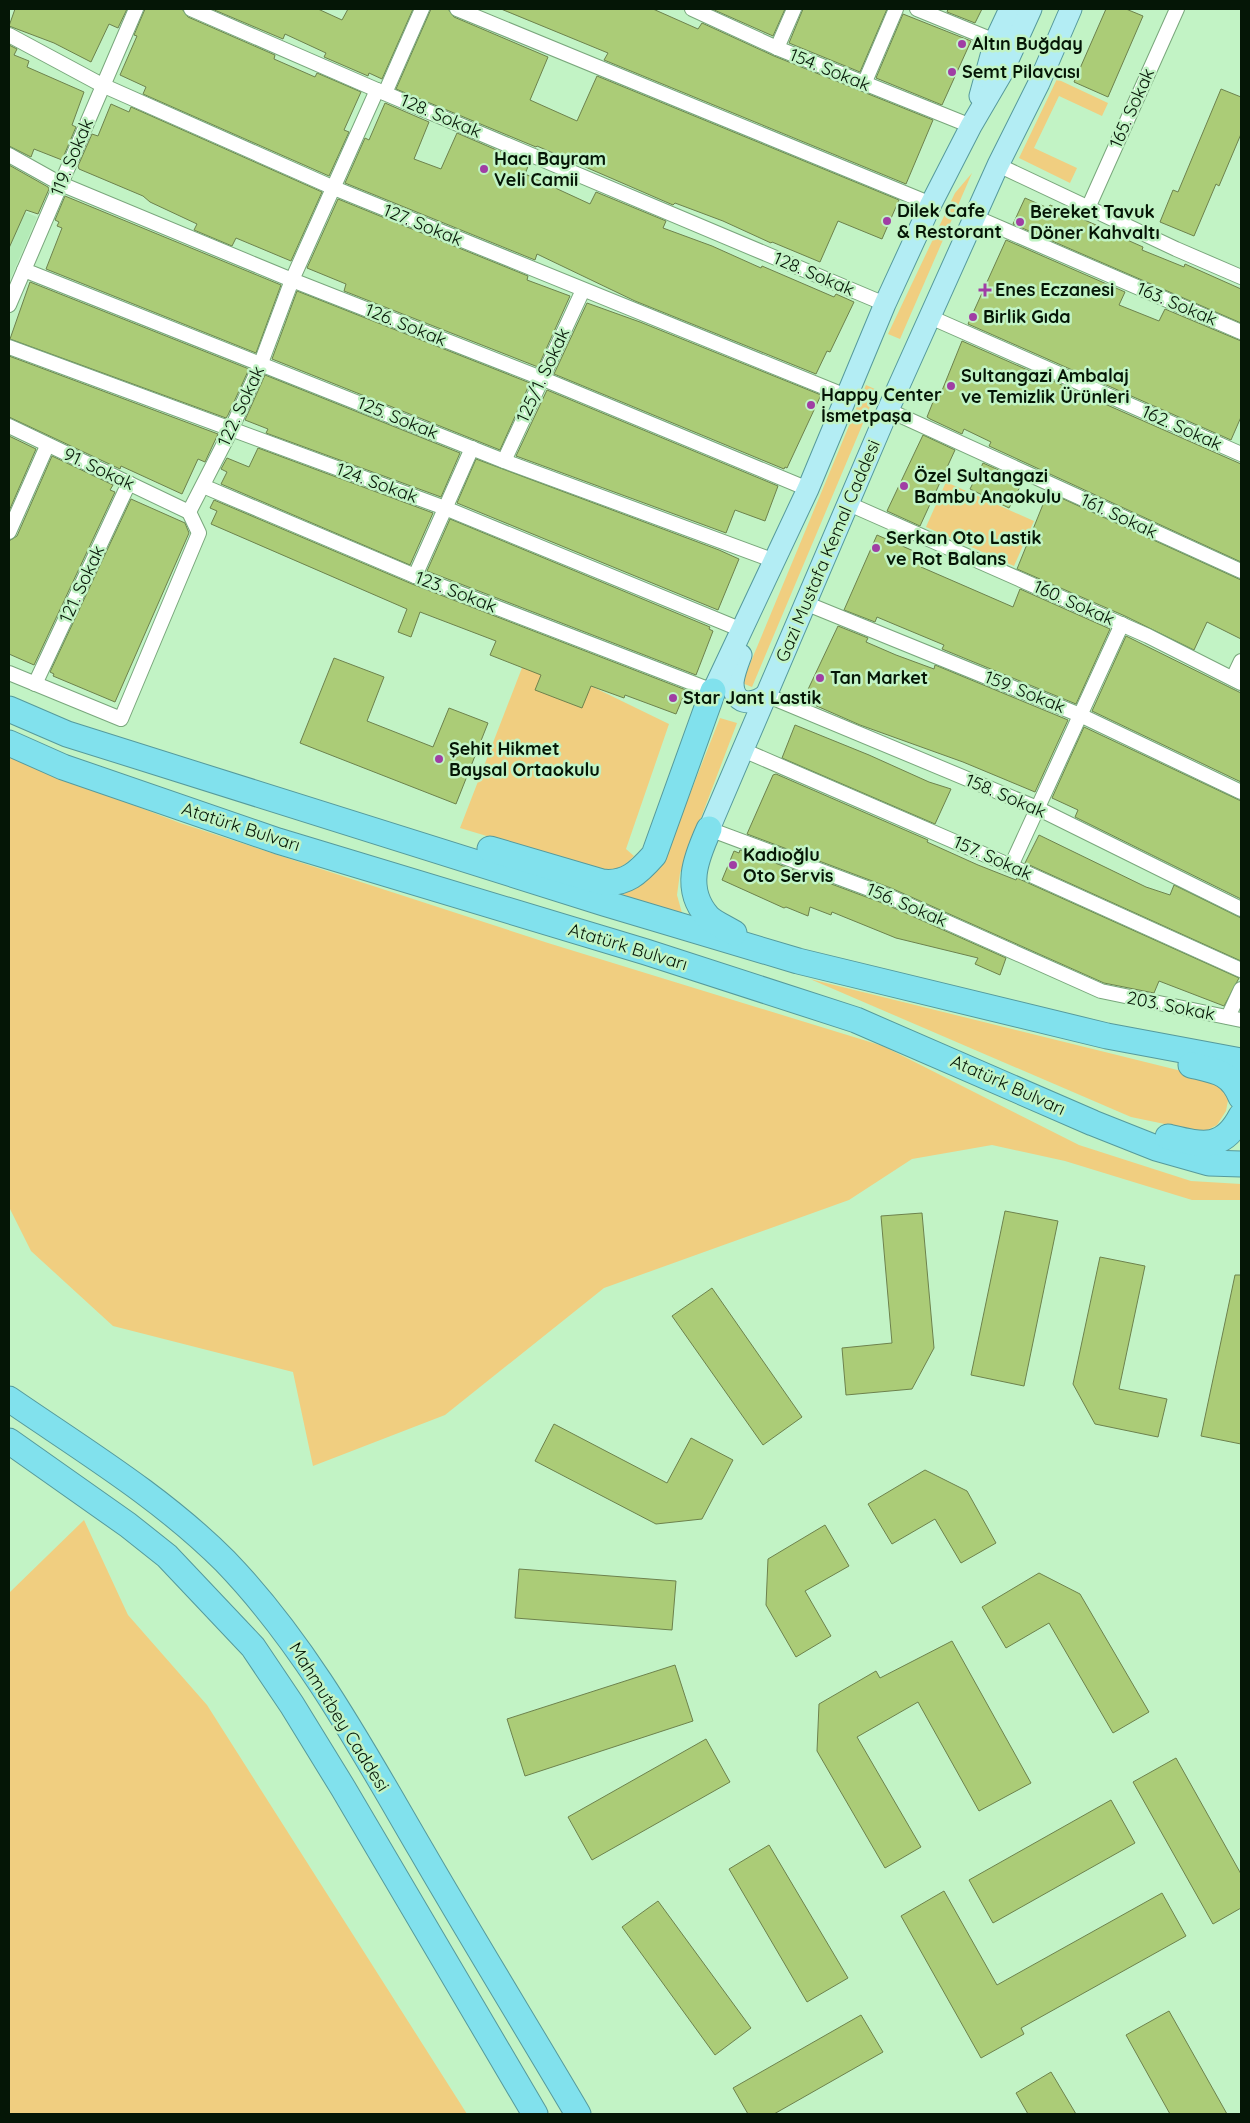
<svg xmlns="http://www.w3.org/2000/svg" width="1250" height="2123" viewBox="0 0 1250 2123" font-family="Quicksand,sans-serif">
<rect width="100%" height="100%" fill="#c2f3c5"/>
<polygon fill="#b4ebb7" points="9,205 37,217 9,282"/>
<g fill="#f0ce80">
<polygon points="1057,79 1108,103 1102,116 1059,96 1034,148 1077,168 1070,183 1019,158"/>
<polygon points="972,173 900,339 888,334 955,193"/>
<polygon points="866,385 877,390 752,687 742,683"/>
<polygon points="946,482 1034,521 1014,566 926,527"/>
<path d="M525 660 593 687 669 724 626 849 634 856C623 867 615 872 599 870L460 828Z"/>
<polygon points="720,718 737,723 680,873 677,895 682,913 622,895 645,882 661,867"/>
<polygon points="9,757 180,823 548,943 883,1046 1079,1145 1191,1181 1241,1184 1241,1200 1192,1200 1065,1161 992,1145 912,1159 849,1200 604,1288 445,1415 313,1466 293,1372 113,1326 31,1251 9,1207"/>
<polygon points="810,979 1222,1081 1229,1095 1226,1111 1217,1125 1203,1132 1131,1117"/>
<polygon points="84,1520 128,1615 207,1705 467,2114 9,2114 9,1593"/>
</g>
<g fill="#abcc77" stroke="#6d824d">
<polygon points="15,9 127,9 118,28 109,24 91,62 54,43 9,26"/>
<polygon points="145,9 182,9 188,17 275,55 274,59 315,77 317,73 361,92 344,130 349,132 329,176 143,94 146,87 120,75 137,36 134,35"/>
<polygon points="212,9 318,9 342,20 348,9 413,9 382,79 369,73 368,76 324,57 326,53 285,34 283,39"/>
<polygon points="431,9 448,9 454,17 548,57 530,100 577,121 597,76 899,200 882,239 838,221 820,262 772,242 771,243 723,221 675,203 673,205 537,146 536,147 396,89"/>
<polygon points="501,9 653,9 698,29 702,23 774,56 933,120 906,184 604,60 608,53"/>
<polygon points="712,9 785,9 773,36"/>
<polygon points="803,9 887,9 860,72 789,43"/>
<polygon points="948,9 982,9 975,23 947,12"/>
<polygon points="1106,9 1126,9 1143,16 1108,97 1074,82"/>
<polygon points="903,14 971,41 942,105 876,78"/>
<polygon points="9,45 17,49 14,55 29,61 27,67 84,92 72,125 76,127 62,160 34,149 31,157 9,146"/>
<polygon points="1221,89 1241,97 1241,134 1219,186 1216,184 1194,236 1160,222 1173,190 1178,192"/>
<polygon points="385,103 429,122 414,159 441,169 457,133 529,164 525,174 590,204 596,192 666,221 663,228 712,246 761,268 762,266 834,297 836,294 854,302 830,352 827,351 816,374 635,301 537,254 535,260 345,183 365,138 369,140"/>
<polygon points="111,104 129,112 131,107 322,192 291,261 236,238 232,246 194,230 197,224 150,202 143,196 79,169 78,166 92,134 98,136"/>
<polygon points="9,165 48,187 49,189 38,214 26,210 9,248"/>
<polygon points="65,196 281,285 256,353 46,269 62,228 57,226 59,222 55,220"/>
<polygon points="1025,198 1048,208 1050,205 1126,238 1125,239 1143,247 1142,250 1184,267 1185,264 1241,289 1241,323 1013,224"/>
<polygon points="338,199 528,276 527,280 570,296 538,367 344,291 346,284 307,268"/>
<polygon points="1006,240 1125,292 1119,305 1159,321 1165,309 1241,341 1241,417 1231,440 968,324"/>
<polygon points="30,282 249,369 228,415 226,418 10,339"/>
<polygon points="297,291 530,383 500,450 272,359"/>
<polygon points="587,303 640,322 821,395 787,468 785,467 784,469 554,374"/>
<polygon points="962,341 1241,464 1241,562 989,446 991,442 964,429 962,434 930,419 927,417 935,397 939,398"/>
<polygon points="9,356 218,434 205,462 198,459 182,494 121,466 120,469 9,417"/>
<polygon points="265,375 460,453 441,497 266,433 268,429 245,420"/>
<polygon points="547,390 778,486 765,521 735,510 726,533 516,456"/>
<polygon points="923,435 955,450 920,526 887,511"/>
<polygon points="9,436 36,449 9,511"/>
<polygon points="258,448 433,513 410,565 221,484 227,472 221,469 227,458 249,467"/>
<polygon points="52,456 113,485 110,490 115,492 34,665 9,654 9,541 17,536"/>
<polygon points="476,459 719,550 739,559 718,610 457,503"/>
<polygon points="983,463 1023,481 1009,508 970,489"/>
<polygon points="1048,492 1241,580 1241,639 1207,622 1194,650 1125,616 1017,569"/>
<polygon points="131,499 185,523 189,533 115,702 53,676 54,674 50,672"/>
<polygon points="214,500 412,584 686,690 676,714 625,695 624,698 591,686 582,708 561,700 535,690 541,675 490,655 496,641 420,612 411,637 398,632 407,609 211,524 217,511 210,508"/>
<polygon points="450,519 710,627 709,629 713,631 696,675 427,571"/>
<polygon points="877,535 925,556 921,567 1013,607 1020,589 1110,629 1076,704 942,649 944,645 896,625 877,617 875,622 844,610"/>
<polygon points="838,626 868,638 866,642 896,655 934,669 935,665 1068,720 1035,792 963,762 860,725 803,700"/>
<polygon points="1126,636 1241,693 1241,782 1092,711"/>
<polygon points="334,658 384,677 367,721 433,747 449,708 488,723 456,804 300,743"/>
<polygon points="795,725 869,755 929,782 951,789 935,824 782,758"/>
<polygon points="1084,727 1241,801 1241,899 1075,817 1078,810 1052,798"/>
<polygon points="776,774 928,840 927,842 978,865 1016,880 1017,878 1239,978 1224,1006 1159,981 1154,993 1104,983 891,888 747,834 773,775"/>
<polygon points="1039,835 1146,887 1170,895 1174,885 1241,918 1241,961 1025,863"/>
<polygon points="740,850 885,904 1006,958 1000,975 975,964 978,958 896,938 832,912 831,915 810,907 808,916 786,907 784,908 722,880 734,851 739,853"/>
<polygon points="1005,1211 1058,1221 1024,1386 971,1375"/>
<polygon points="922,1213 934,1348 912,1389 846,1395 842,1348 892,1343 881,1216"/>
<polygon points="1100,1257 1145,1266 1119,1389 1167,1399 1158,1437 1095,1424 1073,1384"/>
<polygon points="1235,1275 1241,1275 1241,1444 1201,1436"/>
<polygon points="712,1288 802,1417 763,1445 672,1316"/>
<polygon points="554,1424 667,1483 691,1438 733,1460 702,1519 656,1524 535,1461"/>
<polygon points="925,1470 967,1491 996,1543 961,1563 935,1519 892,1544 868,1504"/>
<polygon points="825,1525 849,1566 805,1591 831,1636 796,1657 766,1605 768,1559"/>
<polygon points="519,1569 676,1581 672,1630 515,1618"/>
<polygon points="1039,1573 1080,1594 1149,1712 1113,1733 1049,1623 1006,1648 982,1607"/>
<polygon points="952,1641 1031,1783 979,1811 918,1702 857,1737 921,1847 885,1868 817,1751 819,1704 876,1671 880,1678"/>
<polygon points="675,1665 693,1721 525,1776 507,1719"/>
<polygon points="706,1739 730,1782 592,1860 568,1817"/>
<polygon points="1176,1758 1241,1874 1241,1908 1213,1924 1133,1782"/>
<polygon points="1111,1800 1135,1843 993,1923 969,1880"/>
<polygon points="769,1845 848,1978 807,2002 729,1869"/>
<polygon points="944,1891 997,1985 1162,1893 1186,1936 1021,2028 1024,2034 981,2058 901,1916"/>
<polygon points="658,1901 751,2028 715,2055 622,1927"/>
<polygon points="1169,2011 1227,2114 1170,2114 1126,2035"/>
<polygon points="861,2015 883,2052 774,2114 748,2114 733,2088"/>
<polygon points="1051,2072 1076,2114 1028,2114 1016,2093"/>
</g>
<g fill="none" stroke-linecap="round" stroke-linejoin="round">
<g stroke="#79a77c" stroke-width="16">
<g id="street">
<polyline points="191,9 377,90 885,304"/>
<polyline points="457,9 931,204"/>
<polyline points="692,9 777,48 971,126"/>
<polyline points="917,9 995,41"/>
<polyline points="9,35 102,85 334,188 846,396"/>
<polyline points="777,48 794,9"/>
<polyline points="864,84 896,9"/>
<polyline points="385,93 422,9"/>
<polyline points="9,155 61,184 292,280 541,378 808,489"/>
<polyline points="998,165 1176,249 1241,277"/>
<polyline points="1088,208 1177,9"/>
<polyline points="975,217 1241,332"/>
<polyline points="24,270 504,461 775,561"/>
<polyline points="9,305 136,9"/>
<polyline points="930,317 1241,454"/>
<polyline points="9,347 445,508 742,630"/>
<polyline points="888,410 1241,571"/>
<polyline points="9,426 189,512"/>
<polyline points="504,461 583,290"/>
<polyline points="203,486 415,576 713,691"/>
<polyline points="849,504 1148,636 1241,683"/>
<polyline points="189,512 231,430 261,363 292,280 377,90"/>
<polyline points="9,532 47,446"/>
<polyline points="415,576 472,448"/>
<polyline points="805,603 1080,715 1241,792"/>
<polyline points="9,673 121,719 199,533 189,512"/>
<polyline points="1233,678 1241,661"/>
<polyline points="35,684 129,483"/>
<polyline points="766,695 1037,808 1241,909"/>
<polyline points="743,750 1011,866 1241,970"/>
<polyline points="709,829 888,896 1101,991 1241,1020"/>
<polyline points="1011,866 1122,624"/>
<polyline points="1228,1017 1241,989"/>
</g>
</g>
<g stroke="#569a9c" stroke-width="23">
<g id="primary">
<polyline points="980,96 995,41 1010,9"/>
<path d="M741 655C738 663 734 673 733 682 733 705 751 706 766 695"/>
<polyline points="713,691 808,489 885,304 931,204 971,126 1002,73 1031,9"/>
<polyline points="709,829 888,410 998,165 1039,83 1071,9"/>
</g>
</g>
<g stroke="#569a9c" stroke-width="27">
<g id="highway">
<polyline points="9,709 67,734 604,903 798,961 1107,1036 1241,1061"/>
<polyline points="9,743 63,767 278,841 646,952 856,1020 1093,1123 1156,1148 1209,1163 1241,1164"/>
<path d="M709 829C696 858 683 889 708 917 714 923 726 928 734 933"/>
<path d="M490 849 602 882C626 885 639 872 654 855L713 691"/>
<path d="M1191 1065C1216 1071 1231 1072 1241 1097"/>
<path d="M1168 1137C1202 1145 1223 1151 1241 1116"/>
<path d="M9 1399C83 1450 161 1497 225 1561 306 1645 362 1749 421 1850 472 1938 526 2026 578 2114"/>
<polyline points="9,1441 128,1525 167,1556 253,1647 292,1705 343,1788 535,2114"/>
</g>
</g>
<use href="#street" stroke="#fff" stroke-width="14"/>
<use href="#primary" stroke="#b3edf4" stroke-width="21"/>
<use href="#highway" stroke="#81e1ed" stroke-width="25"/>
</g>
<g fill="#a03ea4" stroke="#c2f3c5" stroke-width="2">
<circle cx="962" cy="44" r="5"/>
<circle cx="952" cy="72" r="5"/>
<circle cx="484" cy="169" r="5"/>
<circle cx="887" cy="221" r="5"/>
<circle cx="1020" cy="222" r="5"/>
<path d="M982.5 282.5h5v5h5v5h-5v5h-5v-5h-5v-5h5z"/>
<circle cx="973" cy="317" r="5"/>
<circle cx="951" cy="386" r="5"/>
<circle cx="811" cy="405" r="5"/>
<circle cx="904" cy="486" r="5"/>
<circle cx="876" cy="548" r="5"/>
<circle cx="820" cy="678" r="5"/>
<circle cx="673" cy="698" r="5"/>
<circle cx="439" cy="759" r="5"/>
<circle cx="733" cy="865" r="5"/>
</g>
<g text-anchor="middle" stroke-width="5" stroke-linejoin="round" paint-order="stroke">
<g font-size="18" font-weight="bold" fill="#051606" stroke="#c2f3c5" text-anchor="start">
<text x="972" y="50">Altın Buğday</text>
<text x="962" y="78">Semt Pilavcısı</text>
<text x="494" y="165">Hacı Bayram<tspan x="494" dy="21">Veli Camii</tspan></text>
<text x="897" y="217">Dilek Cafe<tspan x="897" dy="21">&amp; Restorant</tspan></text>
<text x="1030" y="218">Bereket Tavuk<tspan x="1030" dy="21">Döner Kahvaltı</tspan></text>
<text x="995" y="296">Enes Eczanesi</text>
<text x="983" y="323">Birlik Gıda</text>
<text x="961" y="382">Sultangazi Ambalaj<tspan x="961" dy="21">ve Temizlik Ürünleri</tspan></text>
<text x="821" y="401">Happy Center<tspan x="821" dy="21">İsmetpaşa</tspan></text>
<text x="914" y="482">Özel Sultangazi<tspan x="914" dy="21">Bambu Anaokulu</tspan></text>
<text x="886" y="544">Serkan Oto Lastik<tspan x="886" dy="21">ve Rot Balans</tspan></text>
<text x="830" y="684">Tan Market</text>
<text x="683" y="704">Star Jant Lastik</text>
<text x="449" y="755">Şehit Hikmet<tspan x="449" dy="21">Baysal Ortaokulu</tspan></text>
<text x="743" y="861">Kadıoğlu<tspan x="743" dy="21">Oto Servis</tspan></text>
</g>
<g font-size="18" fill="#051606" stroke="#c2f3c5">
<text transform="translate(830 70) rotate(22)" y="6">154. Sokak</text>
<text transform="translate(1132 108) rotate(-66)" y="6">165. Sokak</text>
<text transform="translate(441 116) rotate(23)" y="6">128. Sokak</text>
<text transform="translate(72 157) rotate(-67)" y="6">119. Sokak</text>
<text transform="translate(423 225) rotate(22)" y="6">127. Sokak</text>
<text transform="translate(814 274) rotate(23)" y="6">128. Sokak</text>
<text transform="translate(1177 304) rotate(23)" y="6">163. Sokak</text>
<text transform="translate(406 325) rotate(22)" y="6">126. Sokak</text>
<text transform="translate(543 375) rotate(-65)" y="6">125/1. Sokak</text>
<text transform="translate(241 406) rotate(-65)" y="6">122. Sokak</text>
<text transform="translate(398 418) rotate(22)" y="6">125. Sokak</text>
<text transform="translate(1182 428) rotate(24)" y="6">162. Sokak</text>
<text transform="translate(99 469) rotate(25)" y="6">91. Sokak</text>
<text transform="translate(377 483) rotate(20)" y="6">124. Sokak</text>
<text transform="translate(1119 516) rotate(25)" y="6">161. Sokak</text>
<text transform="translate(828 551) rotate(-67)" y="6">Gazi Mustafa Kemal Caddesi</text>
<text transform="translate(82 584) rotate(-65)" y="6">121. Sokak</text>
<text transform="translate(456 592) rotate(21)" y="6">123. Sokak</text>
<text transform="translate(1074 603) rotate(24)" y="6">160. Sokak</text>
<text transform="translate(1025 692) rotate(22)" y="6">159. Sokak</text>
<text transform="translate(1006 796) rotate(23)" y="6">158. Sokak</text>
<text transform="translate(241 827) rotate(18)" y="6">Atatürk Bulvarı</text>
<text transform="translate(993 858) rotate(24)" y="6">157. Sokak</text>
<text transform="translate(907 905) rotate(23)" y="6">156. Sokak</text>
<text transform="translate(628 947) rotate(17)" y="6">Atatürk Bulvarı</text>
<text transform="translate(1171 1006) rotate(11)" y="6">203. Sokak</text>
<text transform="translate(1008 1085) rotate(24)" y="6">Atatürk Bulvarı</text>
<text transform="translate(339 1717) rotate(58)" y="6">Mahmutbey Caddesi</text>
</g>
</g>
<rect width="1250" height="2123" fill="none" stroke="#051606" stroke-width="20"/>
</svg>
